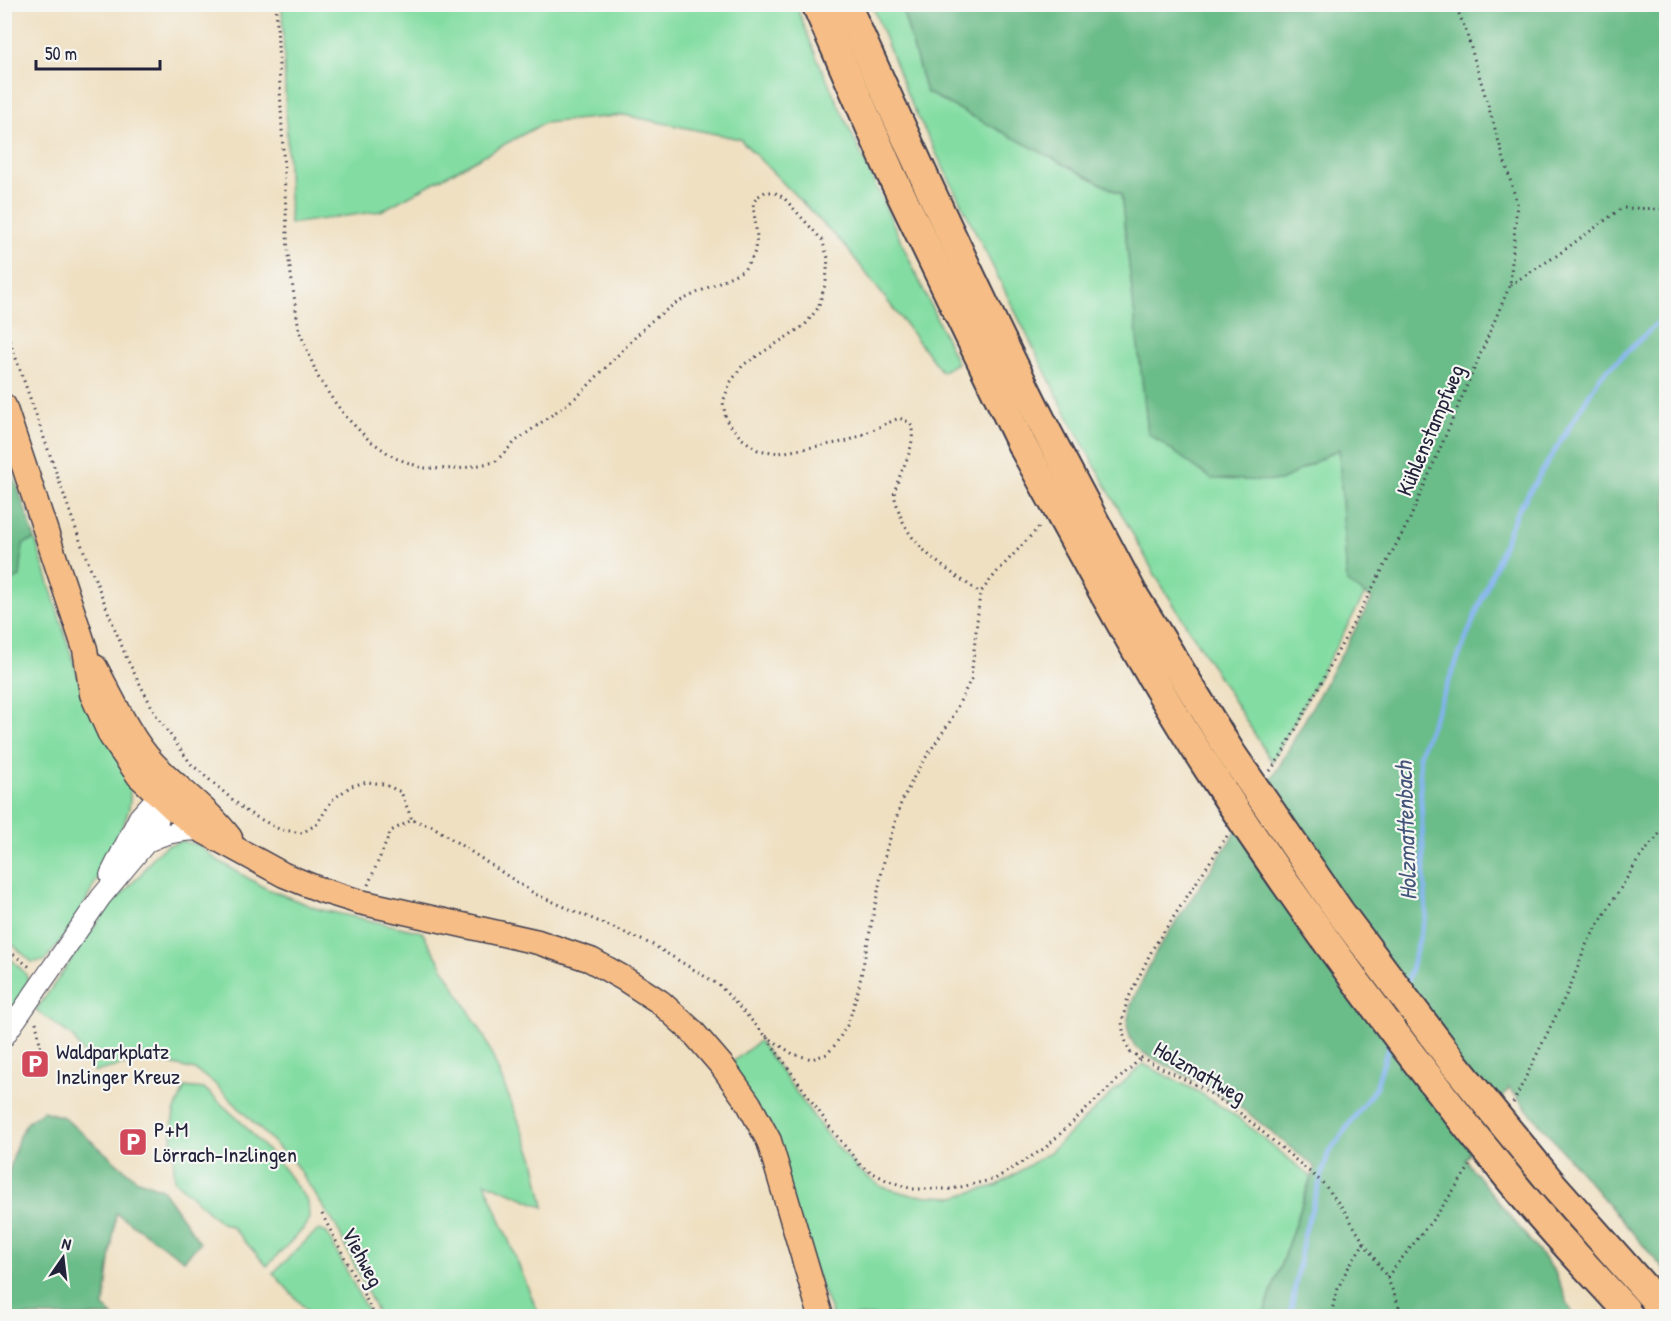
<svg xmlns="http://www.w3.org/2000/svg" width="1671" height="1321" viewBox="0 0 1671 1321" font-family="'Patrick Hand',sans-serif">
<rect width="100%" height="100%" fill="#f6f6f2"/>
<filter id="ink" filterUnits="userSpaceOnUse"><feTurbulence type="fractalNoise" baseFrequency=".0167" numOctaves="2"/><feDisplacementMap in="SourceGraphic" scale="12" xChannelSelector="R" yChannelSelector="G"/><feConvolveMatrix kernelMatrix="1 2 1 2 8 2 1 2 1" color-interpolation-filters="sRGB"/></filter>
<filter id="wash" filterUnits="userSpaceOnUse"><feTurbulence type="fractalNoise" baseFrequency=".008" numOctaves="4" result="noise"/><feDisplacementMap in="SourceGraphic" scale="24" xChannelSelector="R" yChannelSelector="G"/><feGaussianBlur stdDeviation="1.35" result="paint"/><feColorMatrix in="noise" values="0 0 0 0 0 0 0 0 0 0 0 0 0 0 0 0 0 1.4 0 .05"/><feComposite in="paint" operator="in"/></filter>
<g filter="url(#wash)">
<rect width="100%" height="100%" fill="#efe0c2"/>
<g fill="#83dda2" stroke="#52806e" stroke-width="1.5">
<polygon points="282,5 796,5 816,56 957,363 942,372 846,247 740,139 624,115 544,123 381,211 290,224"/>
<polygon points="872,5 901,5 926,92 1121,194 1148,433 1280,481 1339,448 1347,582 1365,594 1272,762 1157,578 1067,415 909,99"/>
<path d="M35 539 82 689 128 776C130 787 131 798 129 808 125 825 116 840 109 855 89 896 75 927 44 961L32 962 5 938 4 604 6 583 20 577 23 543Z"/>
<polygon points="182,841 198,845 217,860 265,888 318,909 422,932 485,1038 534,1159 544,1207 485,1182 536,1308 541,1316 379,1316 336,1226 295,1164 213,1082 195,1070 170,1064 143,1060 95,1072 72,1036 36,1010 105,912 141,874 154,856 166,846"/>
<polygon points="5,953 25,973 29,982 24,993 5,1021"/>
<polygon points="759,1041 827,1135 858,1170 882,1187 912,1195 954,1197 998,1185 1050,1152 1143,1064 1197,1091 1236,1116 1311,1177 1263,1316 833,1316 730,1064"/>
<path d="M185 1087 205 1089 241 1122 284 1169 308 1202 309 1218 303 1229 267 1266 232 1227 220 1222 174 1180C175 1158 169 1134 174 1113 177 1104 182 1095 185 1087Z"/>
<polygon points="319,1230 327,1233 370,1316 312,1316 273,1273 312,1235"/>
</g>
<g fill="#6abc88" stroke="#466f62" stroke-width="1.5">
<polygon points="901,5 1666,5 1666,1272 1509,1088 1465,1160 1555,1272 1573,1316 1263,1316 1315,1167 1244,1110 1205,1085 1152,1058 1136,1048 1130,1037 1127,1025 1131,1004 1156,952 1277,770 1372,599 1347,582 1339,449 1280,481 1212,479 1148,433 1121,194 926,92"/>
<polygon points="5,449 35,539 23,544 20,577 6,583 5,604"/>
<polygon points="43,1111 63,1117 136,1179 162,1189 200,1243 184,1260 116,1213 104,1307 113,1316 5,1316 5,1186 19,1136 27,1123"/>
</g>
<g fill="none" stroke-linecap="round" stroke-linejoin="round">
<g stroke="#82b3ee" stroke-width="5">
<polyline points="1407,983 1426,915 1419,755 1516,514 1600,377 1666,315"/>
<polyline points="1290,1316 1304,1235 1328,1154 1376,1087 1390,1041"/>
</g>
</g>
</g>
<g filter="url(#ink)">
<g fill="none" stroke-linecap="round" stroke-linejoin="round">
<g stroke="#413e4f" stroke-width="22">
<g id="tertiary">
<path d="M147 842C165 833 181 830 201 830"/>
<polyline points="110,875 139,817 159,795"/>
<polyline points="4,1037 101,897 147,842 158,821 160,809 159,795"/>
</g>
</g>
<g stroke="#413e4f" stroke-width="27">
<g id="primary">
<polyline points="4,406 85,649 92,694 111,736 139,776 174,809 201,830 284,875 321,890 360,902 538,942 591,960 623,978 660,1002 692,1031 723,1067 749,1104 769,1141 821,1316"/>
<path d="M95 667C111 696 130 739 153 763 178 789 208 809 230 838"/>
</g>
</g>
<g stroke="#413e4f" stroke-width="32">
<g id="motorway">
<polyline points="816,4 891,174 1021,443"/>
<path d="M846 4C910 148 975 290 1046 430"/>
<polyline points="1648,1292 1666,1313"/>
</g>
</g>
<g stroke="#413e4f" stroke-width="3" stroke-dasharray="1.5 4.5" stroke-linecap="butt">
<path d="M276 4 288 254 299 330 318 377 333 400 347 418 369 440 395 458 423 468 458 469 495 462 516 441 579 395 650 322 676 303 744 270 754 255 757 237 753 204 757 197 765 192H774L784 198 822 240 828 258 826 282 818 308 805 325 743 365 730 383 723 402 726 420 741 438 758 450 779 453 848 441 899 418 911 423C917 449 901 467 895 490 893 495 896 502 898 508 909 549 948 569 980 593"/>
<polyline points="1510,285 1556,256 1622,208 1666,209"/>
<polyline points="4,324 83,549 127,659 156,715 191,764 247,812 279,829 302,833 317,824 332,800 351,786 367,782 383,784 401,792 412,820"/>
<polyline points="1270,771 1281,756 1409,521 1510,285 1517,203 1466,31 1455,4"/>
<path d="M1227 836 1153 948 1127 1001 1122 1022 1124 1037 1130 1052 1200 1087 1239 1112 1324 1184 1344 1210 1364 1243C1349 1266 1333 1289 1332 1316"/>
<polyline points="368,885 391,831 412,820 432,826 535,894 653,945 719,985 765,1035 832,1130 861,1166 886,1180 912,1189 952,1189 995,1179 1045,1148 1141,1058"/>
<polyline points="4,947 31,968"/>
<polyline points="36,1022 41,1049"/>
<polyline points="766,1036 793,1054 812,1059 827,1054 835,1045 848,1024 858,991 886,851 901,803 918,769 951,720 971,679 980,593 997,572 1040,526"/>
<polyline points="1513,1103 1570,987 1587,943 1638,860 1664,828"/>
<path d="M4 1130C13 1141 7 1156 4 1168"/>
<polyline points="322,1214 375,1316"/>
<polyline points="1364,1243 1387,1277 1403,1316"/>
<polyline points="1387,1277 1438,1213 1470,1166"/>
</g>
<use href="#tertiary" stroke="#fff" stroke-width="20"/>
<use href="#primary" stroke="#f6be86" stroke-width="24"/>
<use href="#motorway" stroke="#f6be86" stroke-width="28"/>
<g stroke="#413e4f" stroke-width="32" stroke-linecap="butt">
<g id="motorway-bridge">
<polyline points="1046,430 1133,594 1231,753 1340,912 1455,1065 1553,1185 1648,1292"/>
<path d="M1021 443C1082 553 1141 665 1209 770 1302 913 1404 1050 1512 1182 1547 1226 1587 1267 1625 1309"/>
</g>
</g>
<use href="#motorway-bridge" stroke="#f6be86" stroke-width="28"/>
</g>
</g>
<defs>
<g id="parking-square" transform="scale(1.5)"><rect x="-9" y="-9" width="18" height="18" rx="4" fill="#d1495b" stroke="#f6f6f2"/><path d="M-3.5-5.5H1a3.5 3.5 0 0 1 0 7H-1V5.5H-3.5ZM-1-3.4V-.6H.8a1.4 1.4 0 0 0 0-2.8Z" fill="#fff"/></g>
</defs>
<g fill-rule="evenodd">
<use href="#parking-square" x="35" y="1064"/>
<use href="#parking-square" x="133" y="1142"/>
</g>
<g text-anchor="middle" stroke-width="4.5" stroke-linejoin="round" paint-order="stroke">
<g font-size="22" fill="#22223b" stroke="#f6f6f2">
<text transform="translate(1430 430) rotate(-67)" y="8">Kühlenstampfweg</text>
<text transform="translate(1200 1072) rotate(30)" y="8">Holzmattweg</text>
<text transform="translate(363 1257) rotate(62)" y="8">Viehweg</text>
</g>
<g font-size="22" fill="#22223b" stroke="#f6f6f2" text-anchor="start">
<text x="56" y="1059">Waldparkplatz<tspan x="56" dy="25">Inzlinger Kreuz</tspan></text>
<text x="154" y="1137">P+M<tspan x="154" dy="25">Lörrach-Inzlingen</tspan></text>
</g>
<g font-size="24" font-style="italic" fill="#44557a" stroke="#f6f6f2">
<text transform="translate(1406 831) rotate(-92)" y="8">Holzmattenbach</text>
</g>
</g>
<rect width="1671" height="1321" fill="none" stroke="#f6f6f2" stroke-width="24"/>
<g transform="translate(63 1258) rotate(14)" stroke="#f6f6f2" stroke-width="4.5" paint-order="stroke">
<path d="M0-4.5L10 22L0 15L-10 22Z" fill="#22223b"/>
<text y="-9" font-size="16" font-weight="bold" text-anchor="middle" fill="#22223b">N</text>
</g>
<path d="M36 60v9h124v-9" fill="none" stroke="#22223b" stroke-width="3"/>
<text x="45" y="60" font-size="18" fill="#22223b" stroke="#f6f6f2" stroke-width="4.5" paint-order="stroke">50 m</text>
</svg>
